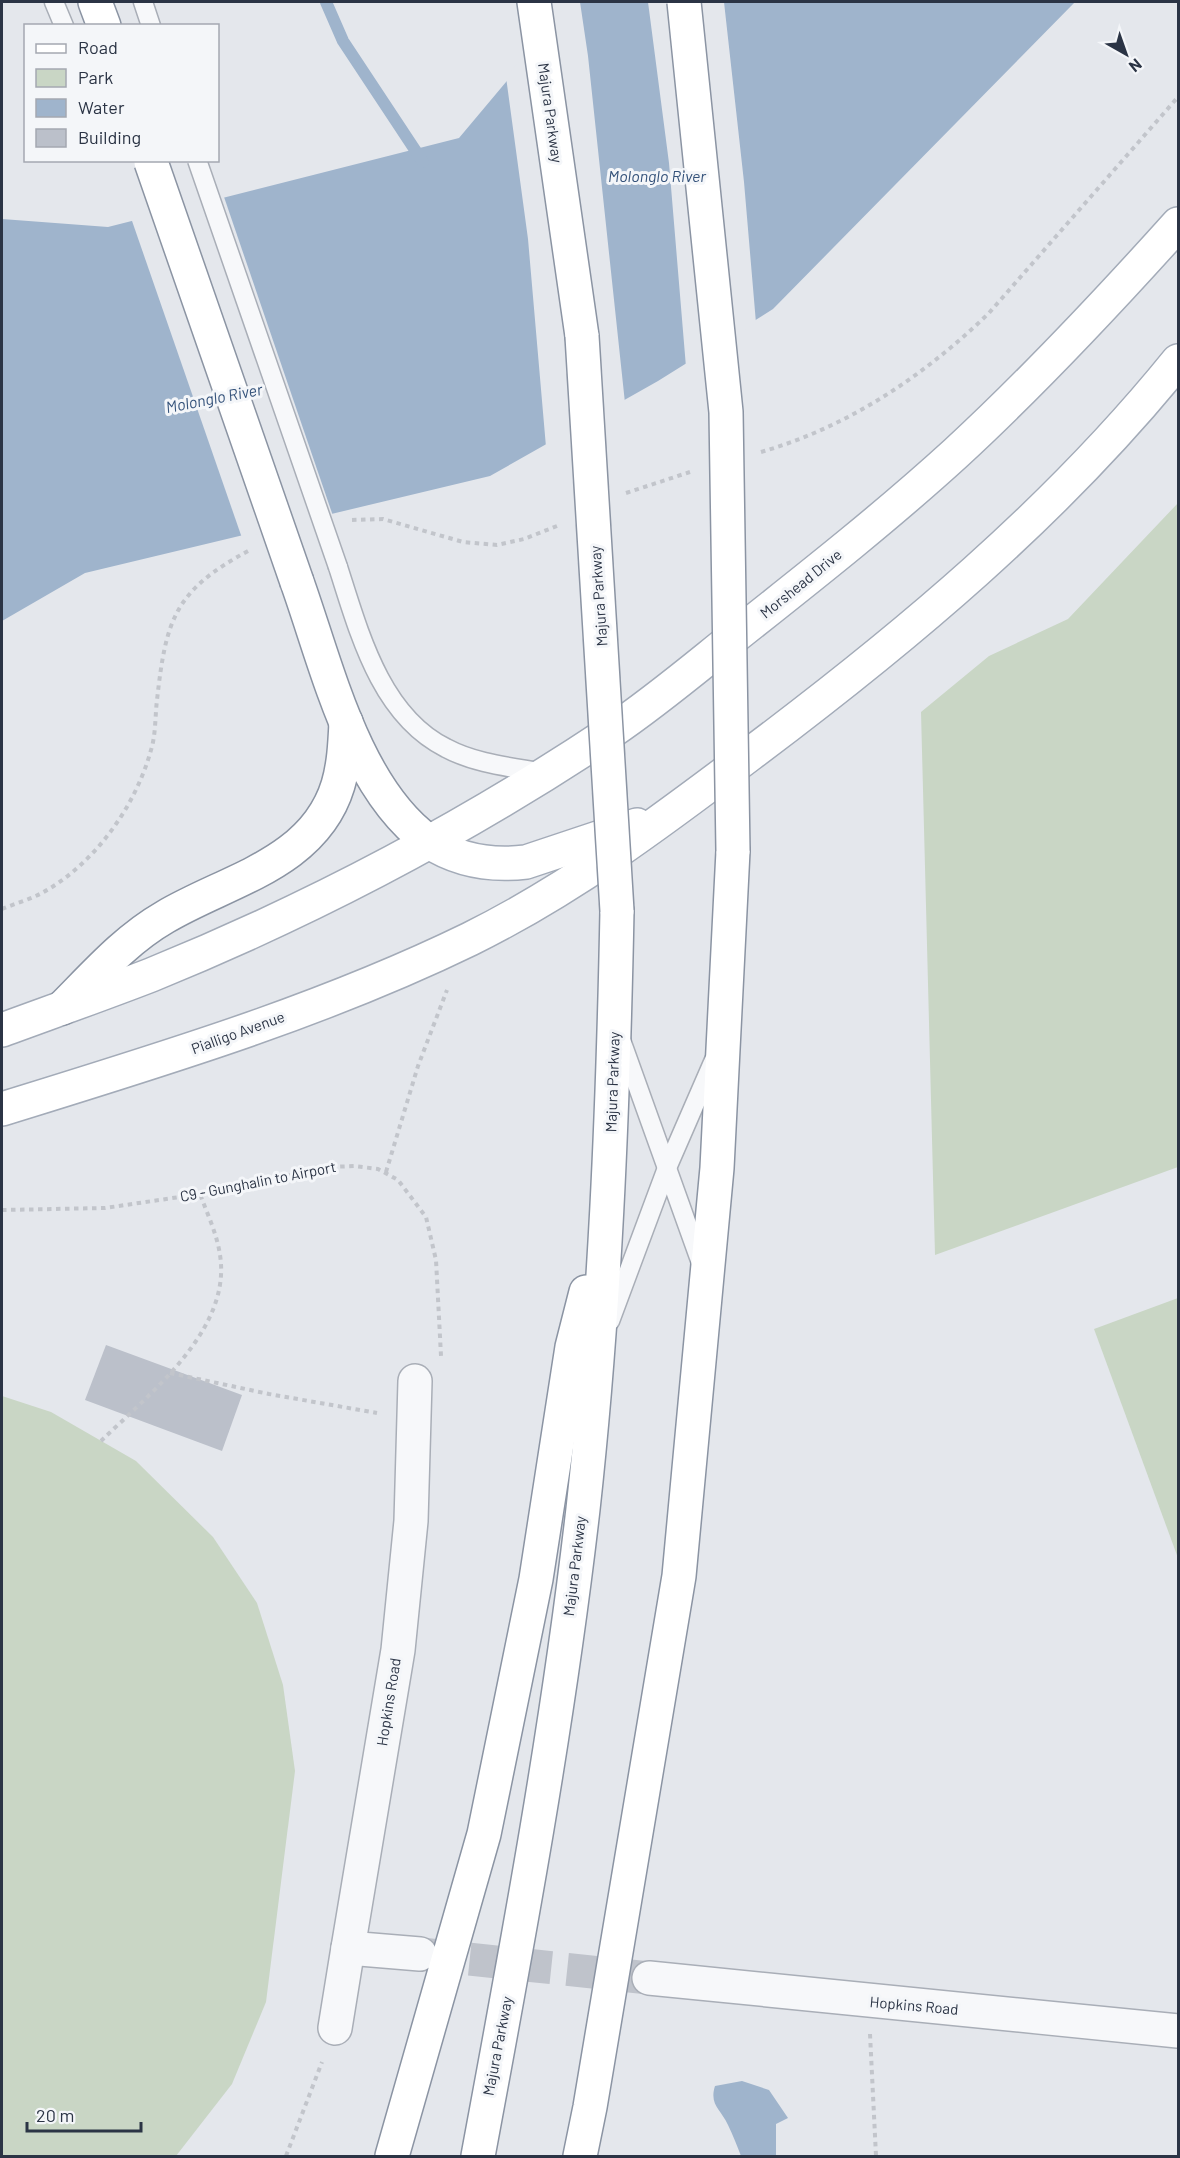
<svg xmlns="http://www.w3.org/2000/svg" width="1180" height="2158" viewBox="0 0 1180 2158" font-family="Barlow,sans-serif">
<rect width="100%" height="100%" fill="#e4e7ec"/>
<g fill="#c9d6c5">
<polygon points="1178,503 1178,1167 935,1255 921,712 989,656 1068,619"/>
<polygon points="1178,1298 1178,1558 1094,1329"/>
<polygon points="2,1396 51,1412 136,1461 213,1537 257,1603 283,1685 295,1771 266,2002 232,2084 176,2156 2,2156"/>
</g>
<g fill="#9fb4cc">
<polygon points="573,2 1075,2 773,309 658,381 490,476 85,573 2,621 2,219 108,227 459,138"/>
<path d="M742 2081 769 2090 788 2118 776 2124V2156H741C737 2146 733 2135 728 2125 721 2109 709 2105 715 2086Z"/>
</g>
<g fill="#e4e7ec">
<polygon points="569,2 580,2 588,56 625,403 546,447 528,239 506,77"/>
<polygon points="648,2 724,2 744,182 756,323 686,367 669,163"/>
<polygon points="223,194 333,516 242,538 131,218"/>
</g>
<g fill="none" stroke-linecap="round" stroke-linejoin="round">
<polyline stroke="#9fb4cc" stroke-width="12" points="326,2 343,41 423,162"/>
</g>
<polygon fill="#bbc0ca" points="106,1345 242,1395 222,1451 85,1400"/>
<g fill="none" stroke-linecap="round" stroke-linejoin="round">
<polyline stroke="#bfc3cb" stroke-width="33" stroke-dasharray="33 16" stroke-linecap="butt" points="421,1954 649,1978"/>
<g stroke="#a9aeb7" stroke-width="21">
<g id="service">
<polyline points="54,2 64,26"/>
<polyline points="143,2 151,26"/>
<path d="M338 567C359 632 380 715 446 748 476 764 511 767 544 773"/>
<polyline points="621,1040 701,1263"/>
<polyline points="610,1321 667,1168 714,1060"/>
</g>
</g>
<g stroke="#a9aeb7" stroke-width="36">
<g id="minor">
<polyline points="415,1381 411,1521 398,1650 348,1948 420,1954"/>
<polyline points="649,1978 1178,2031"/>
<polyline points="335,2028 348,1948"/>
</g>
</g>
<g stroke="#a3abb8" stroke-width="36">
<g id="primary">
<path d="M428 841C458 861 491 866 526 862L637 825"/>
<path d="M2 1030C51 1012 102 994 151 975 311 910 468 827 612 731 658 700 701 663 744 629 816 572 888 515 956 453 1034 381 1107 303 1178 224"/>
<path d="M2 1109C160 1060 320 1012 470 939 571 889 659 823 749 755 905 638 1055 513 1178 361"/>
</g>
</g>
<g stroke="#8b94a3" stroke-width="36">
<g id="motorway">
<polyline points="95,2 104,26"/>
<polyline points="534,2 582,336"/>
<path d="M297 582C327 666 354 787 428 841"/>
<path d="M62 1008C94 976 125 940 165 917 227 880 314 864 338 785 344 765 345 743 346 722"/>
<polyline points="392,2156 484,1834 536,1579 572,1347 586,1292"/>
<path d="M478 2156C518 1941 558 1727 583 1509 605 1310 613 1111 617 911"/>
<polyline points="580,2156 590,2107 679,1576 717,1168 733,851"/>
</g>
</g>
<g stroke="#c2c5cb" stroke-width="4" stroke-dasharray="4.5 4.5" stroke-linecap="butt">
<path d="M761 452C848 427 924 376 989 313L1178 97"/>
<polyline points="626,493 690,472"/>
<polyline points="352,520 383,519 463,542 497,545 524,539 557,526"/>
<path d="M2 909C14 904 28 900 40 894 93 866 135 808 151 750 156 734 155 716 157 700 166 620 174 591 248 551"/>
<polyline points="386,1172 418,1066 447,990"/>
<polyline points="2,1210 105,1208 200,1194 330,1167 354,1166 378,1169 398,1180 426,1217 436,1260 441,1356"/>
<polyline points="170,1373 269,1394 377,1413"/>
<path d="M101 1441C149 1394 232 1330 220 1255 217 1234 207 1213 200 1194"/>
<polyline points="870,2034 876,2156"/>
<polyline points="286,2156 322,2062"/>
</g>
<use href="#service" stroke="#f7f8fa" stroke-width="18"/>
<use href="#minor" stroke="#f7f8fa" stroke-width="33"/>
<use href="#primary" stroke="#fff" stroke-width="33"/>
<use href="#motorway" stroke="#fff" stroke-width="33"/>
<g stroke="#a9aeb7" stroke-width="21" stroke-linecap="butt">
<polyline id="service-bridge" points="197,160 338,567"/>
</g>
<g stroke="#8b94a3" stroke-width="36" stroke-linecap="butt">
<g id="motorway-bridge">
<polyline points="684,2 726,412 733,851"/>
<polyline points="151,162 297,582"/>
<polyline points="582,336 617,911"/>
</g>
</g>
<use href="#service-bridge" stroke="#f7f8fa" stroke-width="18"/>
<use href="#motorway-bridge" stroke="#fff" stroke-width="33"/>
</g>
<g text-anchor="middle" stroke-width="6" stroke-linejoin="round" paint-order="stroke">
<g font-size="15" fill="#2b3445" stroke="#f4f6f9">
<text transform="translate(550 113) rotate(82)" y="5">Majura Parkway</text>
<text transform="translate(801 584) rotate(-39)" y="5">Morshead Drive</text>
<text transform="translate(599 596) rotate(-94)" y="5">Majura Parkway</text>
<text transform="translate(238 1033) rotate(-20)" y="5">Pialligo Avenue</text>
<text transform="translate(613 1082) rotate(-88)" y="5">Majura Parkway</text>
<text transform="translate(258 1182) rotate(-11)" y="5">C9 - Gunghalin to Airport</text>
<text transform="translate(575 1566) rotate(-83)" y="5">Majura Parkway</text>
<text transform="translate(389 1702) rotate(-81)" y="5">Hopkins Road</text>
<text transform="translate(914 2006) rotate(5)" y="5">Hopkins Road</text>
<text transform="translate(498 2046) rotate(-79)" y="5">Majura Parkway</text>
</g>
<g font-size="16" font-style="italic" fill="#34527a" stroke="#f4f6f9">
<text x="657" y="182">Molonglo River</text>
<text transform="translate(214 398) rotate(-11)" y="6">Molonglo River</text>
</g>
</g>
<rect width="1180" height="2158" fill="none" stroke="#2b3445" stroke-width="6"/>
<rect x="24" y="24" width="195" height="138" fill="#f4f6f9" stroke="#a4a8b1" stroke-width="1.5"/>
<rect x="36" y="44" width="30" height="9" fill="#ffffff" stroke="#a4a8b1" stroke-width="1.5"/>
<text x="78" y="54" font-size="18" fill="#2b3445">Road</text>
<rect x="36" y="69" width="30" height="18" fill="#c9d6c5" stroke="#a4a8b1" stroke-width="1.5"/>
<text x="78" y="84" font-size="18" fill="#2b3445">Park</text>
<rect x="36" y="99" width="30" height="18" fill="#9fb4cc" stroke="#a4a8b1" stroke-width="1.5"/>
<text x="78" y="114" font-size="18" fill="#2b3445">Water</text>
<rect x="36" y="129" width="30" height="18" fill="#bbc0ca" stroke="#a4a8b1" stroke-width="1.5"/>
<text x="78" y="144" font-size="18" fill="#2b3445">Building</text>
<g transform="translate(1126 54) rotate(140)" stroke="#f4f6f9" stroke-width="4.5" paint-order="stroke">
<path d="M0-4.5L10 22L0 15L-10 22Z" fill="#2b3445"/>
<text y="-9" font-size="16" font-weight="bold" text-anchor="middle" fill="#2b3445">N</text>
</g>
<path d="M27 2122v9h114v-9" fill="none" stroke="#2b3445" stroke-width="3"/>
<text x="36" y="2122" font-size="18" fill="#2b3445" stroke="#f4f6f9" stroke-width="4.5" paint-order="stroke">20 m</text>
</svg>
